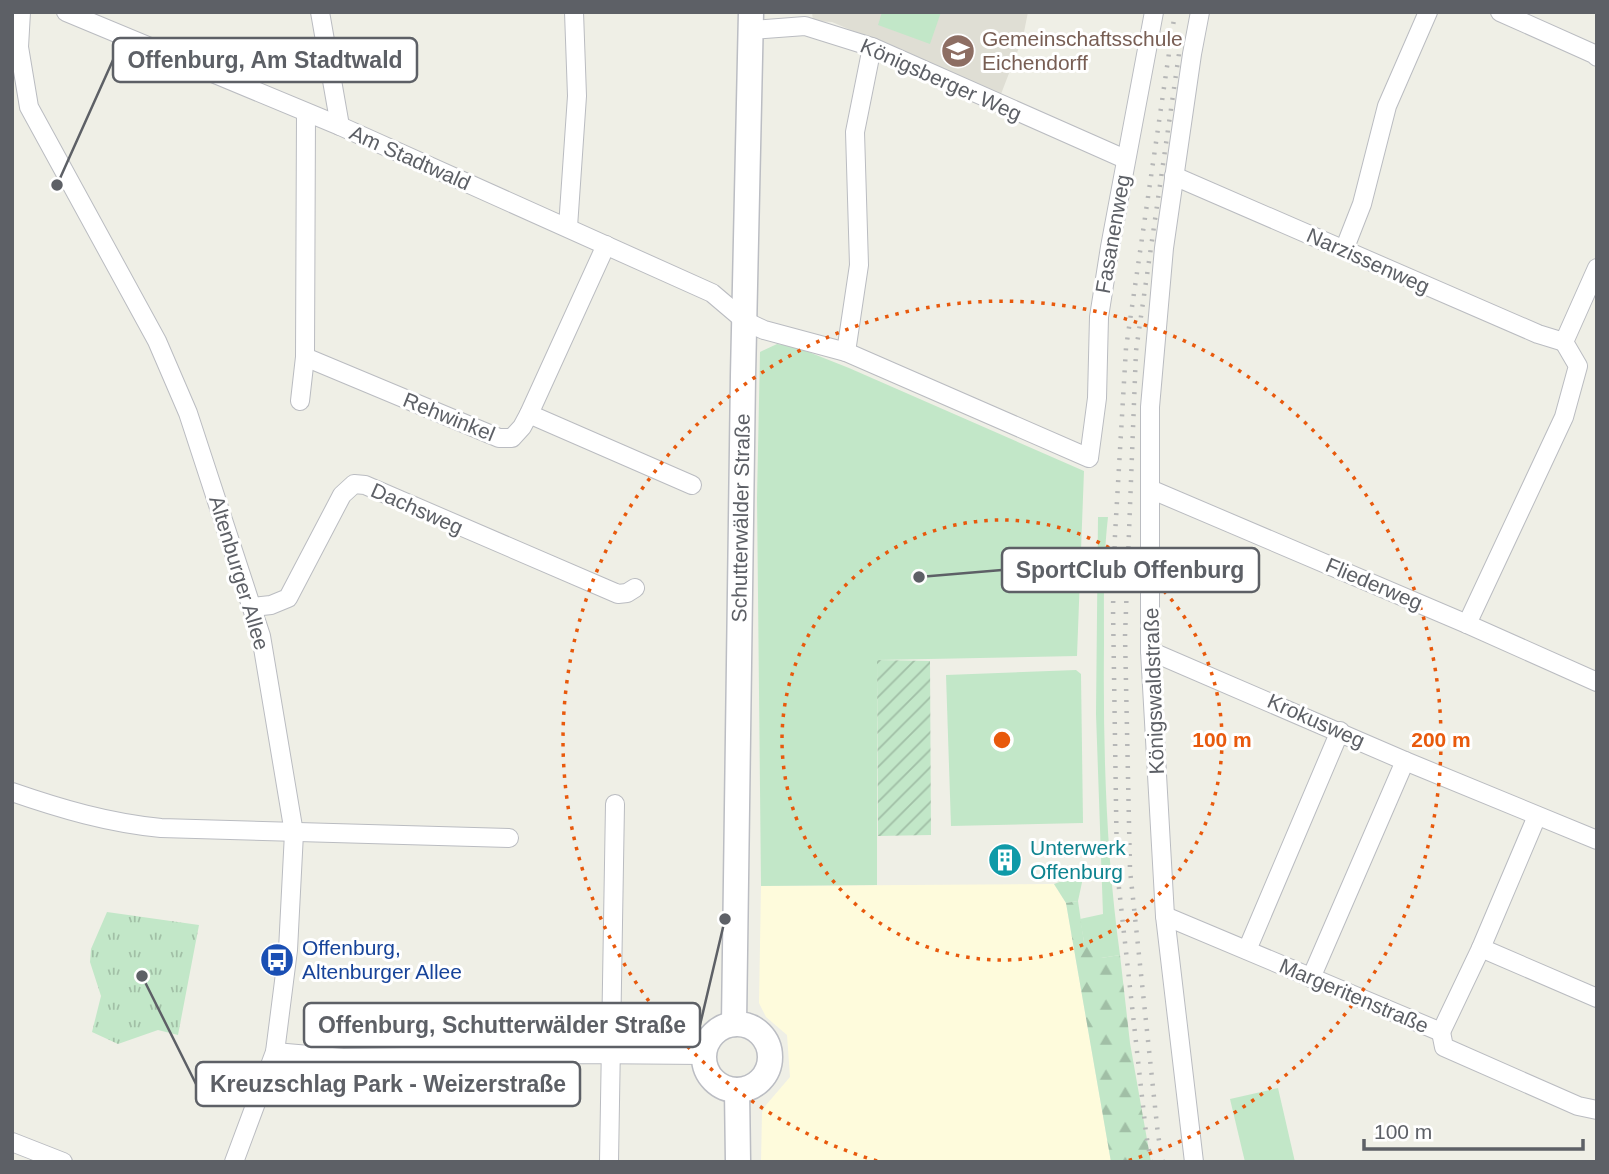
<svg xmlns="http://www.w3.org/2000/svg" width="1609" height="1174" viewBox="0 0 1609 1174" font-family="Helvetica,sans-serif">
<defs>
<pattern id="forest-firs" width="22" height="20" patternUnits="userSpaceOnUse" patternTransform="scale(1.75)"><rect width="22" height="20" fill="#c2e7c8"/><path d="M5 1l3.5 6h-7zM16 11l3.5 6h-7z" fill="#a1bfa6"/></pattern>
<pattern id="park-tufts" width="24" height="20" patternUnits="userSpaceOnUse" patternTransform="scale(1.75)"><rect width="24" height="20" fill="#c2e7c8"/><path d="M3 7l-1-3M5 7V3M7 7l1-3M15 17l-1-3M17 17v-4M19 17l1-3" fill="none" stroke="#a1bfa6"/></pattern>
<pattern id="garden-furrows" width="10" height="10" patternUnits="userSpaceOnUse" patternTransform="scale(1.75)"><rect width="10" height="10" fill="#c2e7c8"/><path d="M-1 1l2-2M0 10L10 0M9 11l2-2" fill="none" stroke="#a1bfa6"/></pattern>
</defs>
<rect width="100%" height="100%" fill="#efefe6"/>
<polygon fill="#fefbdc" points="1054,884 1066,903 1111,1162 761,1162 762,1112 766,1105 790,1077 787,1035 766,1017 759,1003 761,886"/>
<polygon fill="#dfded4" points="812,12 1028,12 1023,37 1001,94 832,22 813,21"/>
<g fill="#c2e7c8">
<polygon points="882,12 941,12 930,44 878,25"/>
<polygon points="777,344 796,347 849,368 1084,471 1077,656 877,660 877,885 761,886 757,498 760,352"/>
<path d="M1098 517H1108C1103 560 1104 603 1104 645 1103 748 1106 853 1120 955L1101 958 1084 942 1080 919 1103 914 1096 714Z"/>
<polygon points="1076,670 1081,674 1083,823 951,826 946,675"/>
<polygon points="1084,873 1078,901 1066,903 1054,884"/>
<polygon points="1278,1088 1295,1162 1245,1162 1230,1099"/>
</g>
<polygon fill="url(#forest-firs)" points="1078,901 1084,942 1099,941 1101,958 1120,955 1130,1043 1151,1162 1111,1162 1066,903"/>
<polygon fill="url(#park-tufts)" points="107,912 199,925 178,1035 158,1030 118,1044 92,1032 101,996 90,962 91,949"/>
<polygon fill="url(#garden-furrows)" points="877,660 930,661 931,835 878,836"/>
<g fill="none" stroke-linecap="round" stroke-linejoin="round">
<g stroke="#babcc1" stroke-width="20">
<g id="street">
<polyline points="21,12 19,47 29,107 157,341 188,413 261,636 294,833 288,950 275,1052 234,1162"/>
<polyline points="66,12 340,126 712,293 745,321 764,330 846,352 1089,458 1097,398 1099,317 1110,247 1154,12"/>
<polyline points="320,12 340,126"/>
<polyline points="1500,12 1594,54 1597,57"/>
<polyline points="751,30 805,26 872,47 1125,159"/>
<polyline points="1174,176 1538,334 1564,342"/>
<polyline points="568,227 577,96 574,12"/>
<polyline points="1344,250 1362,204 1387,106 1428,12"/>
<polyline points="846,352 859,265 855,132 872,47"/>
<polyline points="305,357 499,438 512,438 522,427 529,414 606,245"/>
<polyline points="300,401 305,357 306,114"/>
<polyline points="529,414 692,485"/>
<polyline points="1150,489 1467,624 1597,682"/>
<polyline points="253,607 271,605 288,598 342,495 354,484 365,485 618,594 627,593 635,588"/>
<polyline points="1467,624 1564,417 1578,366 1564,342 1597,268"/>
<polyline points="1150,651 1405,761 1597,840"/>
<path d="M12 792C61 809 109 823 161 828L509 838"/>
<polyline points="1165,916 1441,1032 1481,948 1537,816"/>
<polyline points="1481,948 1597,998"/>
<polyline points="1247,950 1340,731"/>
<polyline points="1311,978 1405,761"/>
<polyline points="1441,1032 1444,1047 1578,1106 1597,1110"/>
<polyline points="275,1052 343,1058 582,1054 704,1055"/>
<polyline points="12,1142 63,1162"/>
<polyline points="609,1162 615,804"/>
<polyline points="1194,1162 1165,916 1150,651 1150,407 1164,248 1192,54 1200,12"/>
</g>
</g>
<g stroke="#bbbdc3" stroke-width="27">
<g id="secondary">
<polyline points="734,1024 743,376 751,12"/>
<circle cx="737" cy="1057" r="33"/>
<polyline points="737,1090 738,1162"/>
</g>
</g>
<use href="#street" stroke="#fff" stroke-width="18"/>
<use href="#secondary" stroke="#fff" stroke-width="24"/>
<g stroke="#b6b7b7" stroke-width="4.5" stroke-dasharray="2 9" stroke-linecap="butt">
<polyline points="1151,1162 1146,1133 1117,870 1113,608 1115,535 1126,348 1175,12"/>
<polyline points="1163,1162 1158,1135 1130,870 1125,636 1136,351 1181,40"/>
</g>
</g>
<g fill="none" stroke="#e8590c" stroke-width="3.5" stroke-dasharray="3.5 7">
<circle cx="1002" cy="740" r="220"/>
<path d="M877 1161A439 439 0 1 1 1127 1161"/>
</g>
<defs>
<g id="school-disc" transform="scale(1.75)"><circle r="9.5" fill="#8d6e63" stroke="#fff"/><path d="M0-5L7-2L0 1L-7-2ZM-4 1L0 2.5L4 1V4Q0 6-4 4Z" fill="#fff"/></g>
<g id="building-disc" transform="scale(1.75)"><circle r="9.5" fill="#0f9aa8" stroke="#fff"/><path d="M-4-6H4V6H1V3H-1V6H-4ZM-2.5-4.3h1.7v1.8h-1.7ZM.8-4.3h1.7v1.8H.8ZM-2.5-1h1.7V.8h-1.7ZM.8-1h1.7V.8H.8Z" fill="#fff"/></g>
<g id="bus-disc" transform="scale(1.75)"><circle r="9.5" fill="#1a4fb4" stroke="#fff"/><path d="M-5-6H5V4H4V6H2V4H-2V6H-4V4H-5ZM-3.5-4V0h7V-4ZM-3.5 1.2v1.5H-2V1.2ZM2 1.2v1.5H3.5V1.2Z" fill="#fff"/></g>
</defs>
<g fill-rule="evenodd">
<use href="#school-disc" x="958" y="51"/>
<use href="#building-disc" x="1005" y="860"/>
<use href="#bus-disc" x="277" y="960"/>
</g>
<g text-anchor="middle" stroke-width="6" stroke-linejoin="round" paint-order="stroke">
<g font-size="21" fill="#785e54" stroke="#fff" text-anchor="start">
<text x="982" y="46">Gemeinschaftsschule<tspan x="982" dy="24">Eichendorff</tspan></text>
</g>
<g font-size="21" fill="#5d6066" stroke="#fff">
<text transform="translate(941 80) rotate(24)" y="7">Königsberger Weg</text>
<text transform="translate(410 158) rotate(24)" y="7">Am Stadtwald</text>
<text transform="translate(1113 234) rotate(-80)" y="7">Fasanenweg</text>
<text transform="translate(1368 261) rotate(24)" y="7">Narzissenweg</text>
<text transform="translate(449 417) rotate(22)" y="7">Rehwinkel</text>
<text transform="translate(417 509) rotate(24)" y="7">Dachsweg</text>
<text transform="translate(741 518) rotate(-89)" y="7">Schutterwälder Straße</text>
<text transform="translate(239 573) rotate(73)" y="7">Altenburger Allee</text>
<text transform="translate(1374 584) rotate(23)" y="7">Fliederweg</text>
<text transform="translate(1154 691) rotate(-92)" y="7">Königswaldstraße</text>
<text transform="translate(1316 721) rotate(24)" y="7">Krokusweg</text>
<text transform="translate(1354 996) rotate(23)" y="7">Margeritenstraße</text>
</g>
<g font-size="21" fill="#0d838f" stroke="#fff" text-anchor="start">
<text x="1030" y="855">Unterwerk<tspan x="1030" dy="24">Offenburg</tspan></text>
</g>
<g font-size="21" fill="#164399" stroke="#fff" text-anchor="start">
<text x="302" y="955">Offenburg,<tspan x="302" dy="24">Altenburger Allee</tspan></text>
</g>
</g>
<circle cx="1002" cy="740" r="10" fill="#e8590c" stroke="#fff" stroke-width="3.5"/>
<g font-size="21" text-anchor="middle" font-weight="bold" fill="#e8590c" stroke="#fff" stroke-width="6" stroke-linejoin="round" paint-order="stroke">
<text x="1222" y="747">100 m</text>
<text x="1441" y="747">200 m</text>
</g>
<path fill="none" stroke="#5d6066" stroke-width="2.5" d="M57 185L113 60M919 577L1002 570M725 919L700 1025M142 976L196 1084"/>
<g fill="#5d6066" stroke="#fff" stroke-width="2.5">
<circle cx="57" cy="185" r="7"/>
<circle cx="919" cy="577" r="7"/>
<circle cx="725" cy="919" r="7"/>
<circle cx="142" cy="976" r="7"/>
</g>
<g fill="#fff" stroke="#5d6066" stroke-width="2.5">
<rect x="113" y="38" width="304" height="44" rx="7"/>
<rect x="1002" y="548" width="257" height="44" rx="7"/>
<rect x="304" y="1003" width="396" height="44" rx="7"/>
<rect x="196" y="1062" width="384" height="44" rx="7"/>
</g>
<g font-size="23" text-anchor="middle" font-weight="bold" fill="#5d6066">
<text x="265" y="68">Offenburg, Am Stadtwald</text>
<text x="1130" y="578">SportClub Offenburg</text>
<text x="502" y="1033">Offenburg, Schutterwälder Straße</text>
<text x="388" y="1092">Kreuzschlag Park - Weizerstraße</text>
</g>
<rect width="1609" height="1174" fill="none" stroke="#5d6066" stroke-width="28"/>
<path d="M1364 1139v10h219v-10" fill="none" stroke="#5d6066" stroke-width="3.5"/>
<text x="1374" y="1139" font-size="21" fill="#5d6066" stroke="#ffffff" stroke-width="5" paint-order="stroke">100 m</text>
</svg>
